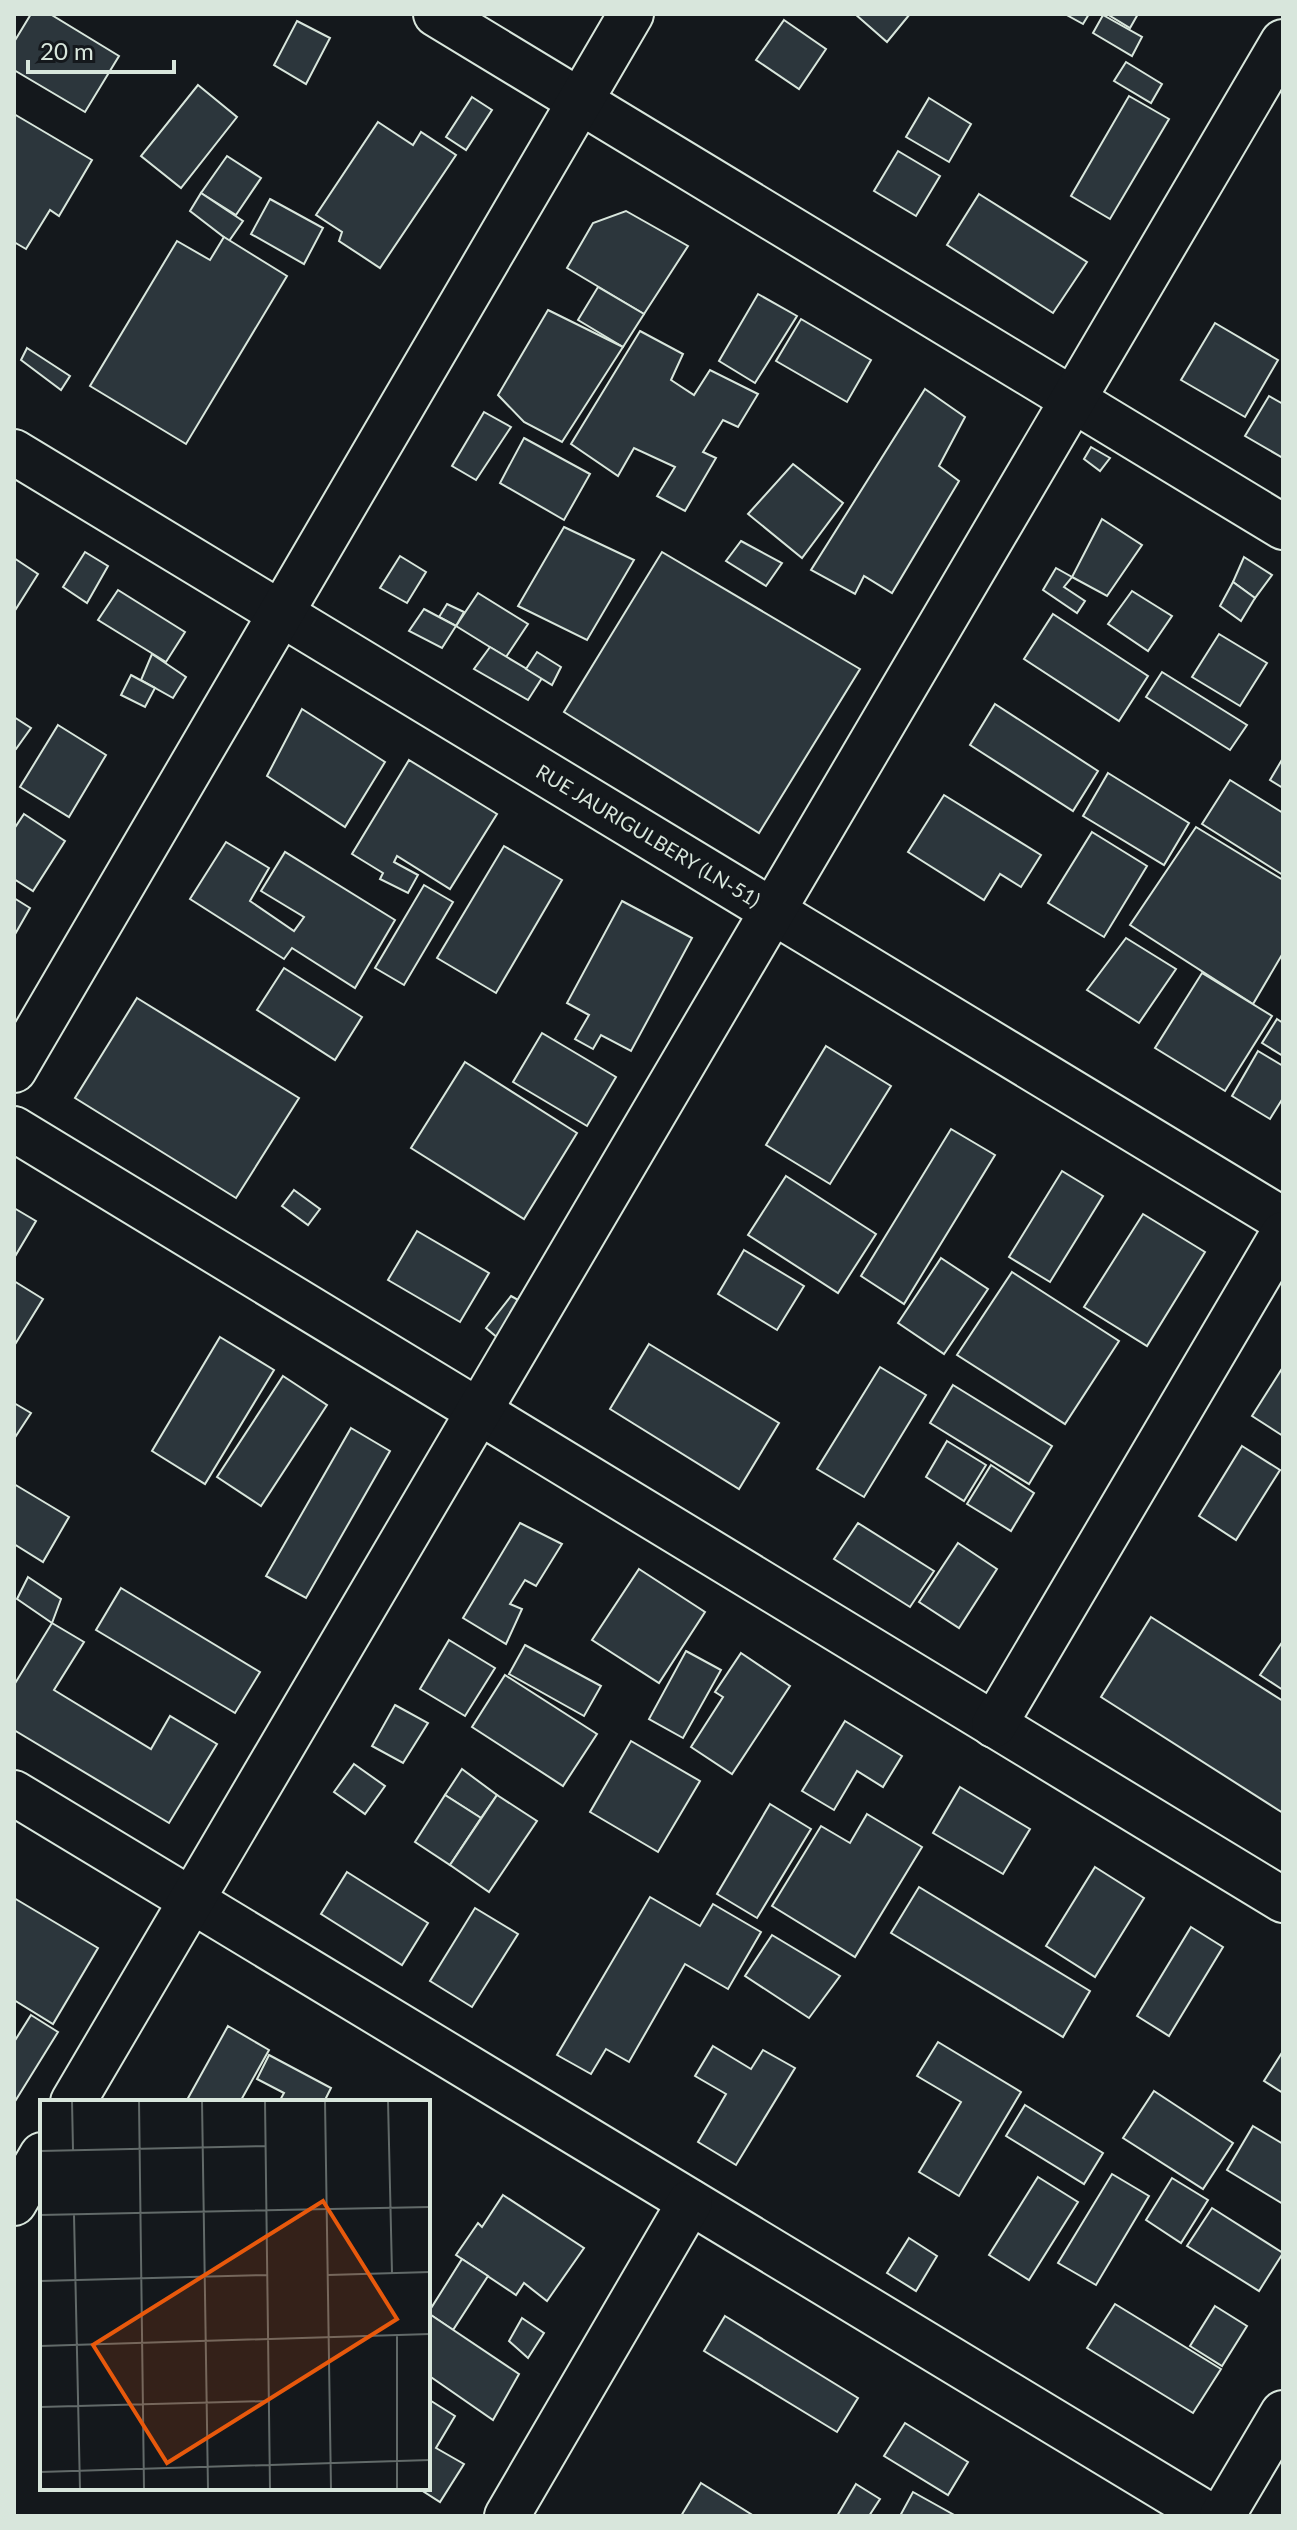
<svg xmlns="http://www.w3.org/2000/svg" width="1297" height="2530" viewBox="0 0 1297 2530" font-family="Lato,sans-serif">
<rect width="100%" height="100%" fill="#14181c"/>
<g fill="#2c363c" stroke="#d8e6dc" stroke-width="2">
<polygon points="31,14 50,14 119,56 85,112 14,70 14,42"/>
<polygon points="855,14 910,14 887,42"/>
<polygon points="1065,14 1089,14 1083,24"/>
<polygon points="1107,14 1138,14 1130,28"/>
<polygon points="1103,15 1142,37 1132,56 1093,33"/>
<polygon points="784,20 826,49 799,89 756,60"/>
<polygon points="297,21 330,38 306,84 274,65"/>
<polygon points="1126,62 1162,84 1151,103 1114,81"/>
<polygon points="198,85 237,117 181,188 141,156"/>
<polygon points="1129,96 1169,119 1110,219 1071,196"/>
<polygon points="472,97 492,110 466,150 446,137"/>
<polygon points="929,98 971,124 949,162 906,137"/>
<polygon points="14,114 92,160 59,216 50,210 26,249 14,242"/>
<polygon points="378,122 413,145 421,132 456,155 380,268 339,241 342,232 316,215"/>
<polygon points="898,151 940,176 916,216 874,191"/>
<polygon points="227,156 261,178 236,215 201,193"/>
<polygon points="201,193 243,221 229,241 190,211"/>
<polygon points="979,194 1087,262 1053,313 947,245"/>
<polygon points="270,199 323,228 304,264 251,234"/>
<polygon points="626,211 688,246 644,314 567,268 593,223"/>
<polygon points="224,237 287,276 186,444 90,386 177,241 210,260"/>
<polygon points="598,287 644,314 623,347 578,320"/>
<polygon points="758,294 797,316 755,383 719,361"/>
<polygon points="548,310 623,347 562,442 524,422 498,395"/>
<polygon points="801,319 871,360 847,402 776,361"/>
<polygon points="1215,323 1278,360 1245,417 1181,380"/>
<polygon points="640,331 683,354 671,380 694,395 710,370 758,394 738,427 723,420 703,452 716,458 685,511 657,496 675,467 634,448 618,476 571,444"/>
<polygon points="27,348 70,376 61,390 21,360"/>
<polygon points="925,389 965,417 939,466 959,481 892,593 864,576 855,594 811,570"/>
<polygon points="1269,396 1283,404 1283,458 1245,436"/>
<polygon points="484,412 511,427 476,480 452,466"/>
<polygon points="524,438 590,474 564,520 500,483"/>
<polygon points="1091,447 1110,458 1100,471 1084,459"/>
<polygon points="793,464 843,503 802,558 748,514"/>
<polygon points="1102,519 1142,545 1107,596 1072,577"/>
<polygon points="564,527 634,560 587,640 518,606"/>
<polygon points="741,541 782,563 766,586 726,561"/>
<polygon points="85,552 108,566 87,603 63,587"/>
<polygon points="662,552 860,669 759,833 564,712"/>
<polygon points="400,556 426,572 407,603 380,588"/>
<polygon points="1244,557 1272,575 1255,598 1233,582"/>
<polygon points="14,558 38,574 14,612"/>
<polygon points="1056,568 1072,577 1064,587 1085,601 1077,613 1043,590"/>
<polygon points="1233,582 1255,598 1241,621 1220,606"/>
<polygon points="118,590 185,632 166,662 98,620"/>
<polygon points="1132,591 1172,616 1148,651 1108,624"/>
<polygon points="478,593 528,624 506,657 456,626"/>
<polygon points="447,604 464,612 456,626 439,617"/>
<polygon points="424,609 456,626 442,648 409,631"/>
<polygon points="1053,614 1148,676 1119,721 1024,659"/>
<polygon points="1219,634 1267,663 1240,706 1192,677"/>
<polygon points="490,647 542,678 528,700 474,669"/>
<polygon points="537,652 561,667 552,685 526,669"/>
<polygon points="152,654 186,677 173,698 141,680"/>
<polygon points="1162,672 1247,725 1230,750 1146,697"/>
<polygon points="131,675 155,688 145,707 121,695"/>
<polygon points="995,704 1098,771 1073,811 970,745"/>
<polygon points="302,709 385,762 345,827 267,776"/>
<polygon points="14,717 31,728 16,749 14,748"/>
<polygon points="58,725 106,755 69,817 20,787"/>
<polygon points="1283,758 1283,788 1270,780"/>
<polygon points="409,760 497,814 450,889 397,856 394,862 418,875 408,893 380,879 383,873 352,854"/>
<polygon points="1108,773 1189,823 1164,865 1083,816"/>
<polygon points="1230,780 1283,813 1283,875 1202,824"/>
<polygon points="944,795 1041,855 1021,887 1000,874 984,900 908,852"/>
<polygon points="24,814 65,841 33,891 14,879 14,829"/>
<polygon points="1196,827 1283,880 1283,953 1253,1004 1130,925"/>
<polygon points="1092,832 1147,866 1104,937 1048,903"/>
<polygon points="226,842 269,868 250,901 294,931 304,917 261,891 285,852 395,920 355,988 292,948 284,959 190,899"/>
<polygon points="504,846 562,880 496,993 437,958"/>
<polygon points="424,885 453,902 404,985 375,968"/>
<polygon points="14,898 30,908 14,936"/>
<polygon points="622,901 692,938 631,1051 601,1035 593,1049 575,1039 589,1015 567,1003"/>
<polygon points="1126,938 1176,969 1139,1023 1087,990"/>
<polygon points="284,968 362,1017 335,1060 257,1010"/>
<polygon points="1202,973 1272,1016 1225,1091 1155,1048"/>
<polygon points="137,998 299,1098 236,1198 75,1098"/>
<polygon points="1277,1019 1283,1023 1283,1056 1262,1043"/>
<polygon points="542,1033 616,1077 587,1126 513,1082"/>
<polygon points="826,1046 891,1086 830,1184 766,1145"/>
<polygon points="1258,1051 1283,1066 1283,1098 1270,1119 1232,1096"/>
<polygon points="465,1062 577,1133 524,1219 411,1148"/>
<polygon points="951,1129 995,1155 904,1304 861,1276"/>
<polygon points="1062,1171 1103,1196 1050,1282 1009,1257"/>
<polygon points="786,1176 876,1234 838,1293 748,1235"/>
<polygon points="294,1190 320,1209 308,1225 282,1206"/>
<polygon points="14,1208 36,1221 14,1258"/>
<polygon points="1143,1214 1205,1252 1147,1346 1084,1307"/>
<polygon points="417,1231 489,1273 460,1322 388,1280"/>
<polygon points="744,1250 804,1286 777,1330 718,1294"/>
<polygon points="941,1258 988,1289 944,1354 898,1323"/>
<polygon points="1012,1272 1119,1341 1065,1424 957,1355"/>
<polygon points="14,1281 43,1299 14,1346"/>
<polygon points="511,1296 531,1307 505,1344 486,1328"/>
<polygon points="220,1337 274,1370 205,1484 152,1451"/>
<polygon points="649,1344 779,1423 739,1489 610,1409"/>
<polygon points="880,1367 926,1395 864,1497 817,1469"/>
<polygon points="1283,1367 1283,1436 1252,1416"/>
<polygon points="283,1376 327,1405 261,1506 217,1477"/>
<polygon points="953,1385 1052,1446 1029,1484 930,1423"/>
<polygon points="14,1403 31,1413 14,1439"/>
<polygon points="351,1428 390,1451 306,1598 266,1576"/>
<polygon points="947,1441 986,1465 964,1501 926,1477"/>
<polygon points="1242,1446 1280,1470 1236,1540 1199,1516"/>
<polygon points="991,1465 1034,1493 1011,1531 967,1504"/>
<polygon points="14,1484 69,1517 43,1562 14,1544"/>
<polygon points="520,1523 562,1544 536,1586 525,1580 510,1604 522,1609 506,1644 463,1618"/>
<polygon points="858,1523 934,1571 910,1607 834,1559"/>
<polygon points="958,1543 997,1569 959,1628 919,1602"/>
<polygon points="639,1569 705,1612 659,1683 592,1640"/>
<polygon points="28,1577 61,1599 52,1623 17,1599"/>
<polygon points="121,1588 260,1672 235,1713 96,1630"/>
<polygon points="1151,1617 1283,1701 1283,1813 1101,1697"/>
<polygon points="52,1623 84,1642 54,1690 151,1749 170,1716 217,1744 169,1823 14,1730 14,1685"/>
<polygon points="449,1640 495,1668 465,1716 420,1689"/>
<polygon points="1283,1641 1283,1690 1260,1675"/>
<polygon points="525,1645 601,1686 584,1716 509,1674"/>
<polygon points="686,1651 721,1670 683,1738 649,1719"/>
<polygon points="741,1653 790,1686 732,1774 691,1747 723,1697 715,1692"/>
<polygon points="505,1675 597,1734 563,1786 472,1727"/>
<polygon points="395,1705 428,1723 403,1763 372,1746"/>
<polygon points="845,1721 902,1756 883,1787 857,1771 834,1810 802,1791"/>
<polygon points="631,1741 700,1781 658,1852 590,1812"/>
<polygon points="354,1764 385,1786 365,1814 334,1792"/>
<polygon points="462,1769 497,1795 481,1818 445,1795"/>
<polygon points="960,1787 1030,1829 1003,1874 933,1833"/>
<polygon points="445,1795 481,1818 450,1865 415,1842"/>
<polygon points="497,1795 537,1821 489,1892 450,1865"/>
<polygon points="770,1804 811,1829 757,1918 717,1894"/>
<polygon points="867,1814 922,1847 855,1957 772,1906 821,1826 850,1843"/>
<polygon points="1095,1867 1144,1898 1095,1977 1046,1946"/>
<polygon points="347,1872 428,1923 402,1965 321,1914"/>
<polygon points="919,1887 1090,1991 1063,2037 891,1933"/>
<polygon points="650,1897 700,1926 713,1904 761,1932 728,1989 685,1964 629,2062 606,2049 591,2074 557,2055"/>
<polygon points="14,1898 98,1948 53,2024 14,2000"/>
<polygon points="475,1908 518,1934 472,2007 430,1981"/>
<polygon points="1191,1927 1223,1947 1169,2036 1137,2016"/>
<polygon points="772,1935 840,1976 809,2018 745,1976"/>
<polygon points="31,2015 58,2032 14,2103 14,2042"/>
<polygon points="228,2026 269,2050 240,2102 190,2102 187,2100"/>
<polygon points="938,2042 1021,2092 959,2196 919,2172 961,2102 917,2076"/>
<polygon points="713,2046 751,2069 763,2050 795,2068 736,2165 698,2142 726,2094 695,2076"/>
<polygon points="1283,2051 1283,2093 1264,2081"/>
<polygon points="269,2055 331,2088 324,2102 279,2102 284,2093 257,2079"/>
<polygon points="1154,2091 1233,2143 1203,2189 1123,2138"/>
<polygon points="1025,2105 1103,2153 1084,2184 1006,2136"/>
<polygon points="1253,2126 1283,2144 1283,2204 1227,2170"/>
<polygon points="1112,2174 1149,2196 1096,2285 1058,2263"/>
<polygon points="1038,2177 1078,2202 1029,2280 989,2255"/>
<polygon points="1172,2178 1208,2200 1181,2243 1146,2220"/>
<polygon points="503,2195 584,2248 547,2301 524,2283 516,2295 456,2255 478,2223 482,2227"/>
<polygon points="1212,2208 1283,2253 1259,2291 1187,2246"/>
<polygon points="909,2238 937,2256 916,2291 887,2273"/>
<polygon points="462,2259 488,2276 453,2330 428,2313"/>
<polygon points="1115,2304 1221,2369 1193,2413 1087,2348"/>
<polygon points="1215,2306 1247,2326 1222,2366 1190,2346"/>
<polygon points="428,2313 519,2374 493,2420 428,2375"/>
<polygon points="725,2316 858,2398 837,2432 704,2351"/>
<polygon points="522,2318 544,2333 528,2358 509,2341"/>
<polygon points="428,2399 455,2416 436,2448 464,2464 440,2502 418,2488 428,2488"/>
<polygon points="905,2423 968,2462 948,2495 884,2456"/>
<polygon points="701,2483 754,2516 681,2516"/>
<polygon points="856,2484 880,2499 869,2516 837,2516"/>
<polygon points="913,2492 956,2516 900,2516"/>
</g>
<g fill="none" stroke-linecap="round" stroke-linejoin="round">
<g stroke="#d8e6dc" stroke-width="48">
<g id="minor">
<polyline points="436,14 1283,527"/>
<polyline points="14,452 1283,1220"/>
<polyline points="14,1070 631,14"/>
<polyline points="14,1129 1283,1900"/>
<polyline points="994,1725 1283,1234"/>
<polyline points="14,1793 1210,2516"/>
<polyline points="73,2102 1283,42"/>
<polyline points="14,2203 42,2155"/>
<polyline points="507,2516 690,2202"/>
<polyline points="1222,2516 1283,2413"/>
</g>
</g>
<use href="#minor" stroke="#14181c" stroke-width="44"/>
</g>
<g text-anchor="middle" stroke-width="6" stroke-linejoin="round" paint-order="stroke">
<g font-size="20" fill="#d8e6dc" stroke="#14181c">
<text transform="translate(648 836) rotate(31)" y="7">RUE JAURIGULBERY (LN-51)</text>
</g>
</g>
<g transform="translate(40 2100)">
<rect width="390" height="390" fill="#14181c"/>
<path fill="none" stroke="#626a69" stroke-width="2" d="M32 1 33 50M99 1 104 389M162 1 168 389M225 1 230 389M285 1 291 389M348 1 352 173M0 51 225 46M0 115 390 107M34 115 40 389M288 175 390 172M0 181 227 175M357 236V389M0 246 390 234M0 307 229 301M0 372 390 360"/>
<path fill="#e8590c" fill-opacity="0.15" stroke="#e8590c" stroke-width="4" d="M283 101 357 219 127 363 53 245Z"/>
<rect width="390" height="390" fill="none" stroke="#d8e6dc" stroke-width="4"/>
</g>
<rect width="1297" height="2530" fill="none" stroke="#d8e6dc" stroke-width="32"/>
<path d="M28 60v12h146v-12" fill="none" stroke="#d8e6dc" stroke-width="4"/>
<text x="40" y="60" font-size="24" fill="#d8e6dc" stroke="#14181c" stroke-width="6" paint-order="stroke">20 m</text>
</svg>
